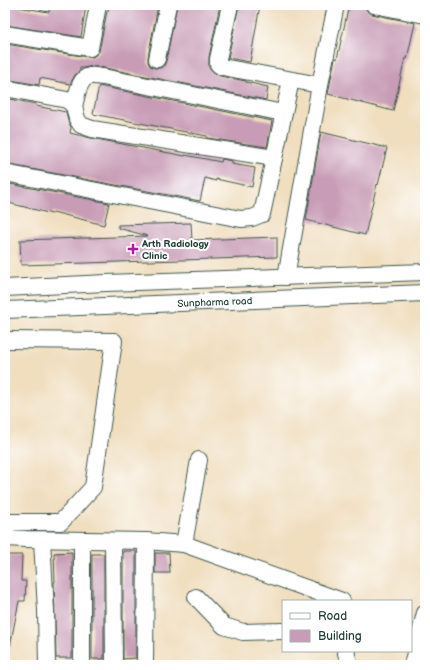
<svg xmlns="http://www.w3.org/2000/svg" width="430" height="670" viewBox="0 0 430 670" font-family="'Balsamiq Sans',sans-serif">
<rect width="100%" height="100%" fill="#fff"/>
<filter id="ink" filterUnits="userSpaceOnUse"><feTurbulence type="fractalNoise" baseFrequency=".025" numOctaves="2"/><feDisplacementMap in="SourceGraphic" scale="8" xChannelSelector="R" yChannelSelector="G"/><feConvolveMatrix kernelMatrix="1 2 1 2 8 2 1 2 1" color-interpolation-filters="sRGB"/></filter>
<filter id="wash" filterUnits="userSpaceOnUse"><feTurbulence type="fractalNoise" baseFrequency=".012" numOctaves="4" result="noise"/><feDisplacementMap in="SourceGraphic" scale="16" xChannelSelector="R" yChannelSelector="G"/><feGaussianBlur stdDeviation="0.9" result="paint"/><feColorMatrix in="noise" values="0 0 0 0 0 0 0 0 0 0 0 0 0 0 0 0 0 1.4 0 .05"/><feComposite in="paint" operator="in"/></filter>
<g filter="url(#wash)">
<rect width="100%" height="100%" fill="#f0debf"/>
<g id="blocks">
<g fill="#c89cb6">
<polygon points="5,5 49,12 50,5 86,5 81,37 5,25"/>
<polygon points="109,5 158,5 148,57 148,62 150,66 155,68 160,68 164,66 166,61 177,5 220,5 209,57 209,68 212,72 220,76 246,81 246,82 268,87 266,100 105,68 94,66 88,67 83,68 80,68 80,71 75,75 70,84 40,78 39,85 5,79 5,44 88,57 93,57 97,54 98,52 99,52 107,11 108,11"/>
<polygon points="239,5 260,5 250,62 228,58"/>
<polygon points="349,5 365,5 365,8 368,12 372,14 415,23 407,59 405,58 393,111 328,94 335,58 337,59"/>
<polygon points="99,86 272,121 267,147 207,138 207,136 93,114"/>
<polygon points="5,98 36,104 36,106 66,112 68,121 71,127 70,133 91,138 185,156 185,155 221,162 222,159 232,161 232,164 255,168 252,187 216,179 216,181 205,178 200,201 5,164"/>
<polygon points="321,132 387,148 378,185 377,184 365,235 306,220"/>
<polygon points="5,183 109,203 104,225 53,212 52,214 5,202"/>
<polygon points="191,223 192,240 277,237 277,257 21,265 20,240 148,236 118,228 118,225"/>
<polygon points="123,551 136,551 136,658 123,659"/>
<polygon points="72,552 72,658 56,658 54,582 55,582 54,553"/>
<polygon points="155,553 169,553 170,573 155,573"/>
<rect x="92" y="554" width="12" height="105"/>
<polygon points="5,555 22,555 21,581 26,581 25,601 19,601 10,646 5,646"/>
</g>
</g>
</g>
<g filter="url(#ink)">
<use href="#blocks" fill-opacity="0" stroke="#3e5549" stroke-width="1"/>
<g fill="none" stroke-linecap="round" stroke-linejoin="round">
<g stroke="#3e5549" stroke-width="18">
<g id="minor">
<polyline points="230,5 218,59 218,64 222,67 320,85"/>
<polyline points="374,5 425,15"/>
<polyline points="5,34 90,48 98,5"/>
<polyline points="157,59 168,5"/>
<polyline points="5,88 67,100 74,106 77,119 81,125 92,129 274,158"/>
<path d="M74 106C77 97 78 78 90 76 94 75 99 77 103 77L283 113"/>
<polyline points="5,173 241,219 252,218 262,214 291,80"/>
<polyline points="286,277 320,85 336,5"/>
<polyline points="5,288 106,283 425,272"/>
<path id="s1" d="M5 310 425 293"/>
<polyline points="5,340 114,341 93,487 61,522 5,522"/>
<polyline points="5,538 26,539 146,541 184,544 342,601"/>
<polyline points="42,540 46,610 47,665"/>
<polyline points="82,540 82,665"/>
<polyline points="113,541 114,665"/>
<polyline points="184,544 199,460"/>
<polyline points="196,597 224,626 243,632 283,631"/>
<polyline points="347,651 346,653 350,665"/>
<polyline points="145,665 146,541"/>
<polyline points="412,665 425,613"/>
</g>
</g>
<use href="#minor" stroke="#fff" stroke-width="16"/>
</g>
</g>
<path fill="#b5179e" stroke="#fff" stroke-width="1.5" d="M131 243h4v4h4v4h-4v4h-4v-4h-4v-4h4z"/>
<g text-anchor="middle" stroke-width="4" stroke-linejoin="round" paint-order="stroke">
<g font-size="10" font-weight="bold" fill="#1f3d34" stroke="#fff" text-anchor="start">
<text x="142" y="247">Arth Radiology<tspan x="142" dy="12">Clinic</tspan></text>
</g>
<g font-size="10" fill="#1f3d34" stroke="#fff">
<text dy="4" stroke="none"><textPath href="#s1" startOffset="210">Sunpharma road</textPath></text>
</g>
</g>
<rect width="430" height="670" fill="none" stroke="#fff" stroke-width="20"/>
<rect x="282" y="600" width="130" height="52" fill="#ffffff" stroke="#a5b1ae"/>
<rect x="290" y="613" width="20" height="6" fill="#ffffff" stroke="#a5b1ae"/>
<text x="318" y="620" font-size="12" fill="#1f3d34">Road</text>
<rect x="290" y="630" width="20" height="12" fill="#c89cb6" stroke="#a5b1ae"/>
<text x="318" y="640" font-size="12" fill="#1f3d34">Building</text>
</svg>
